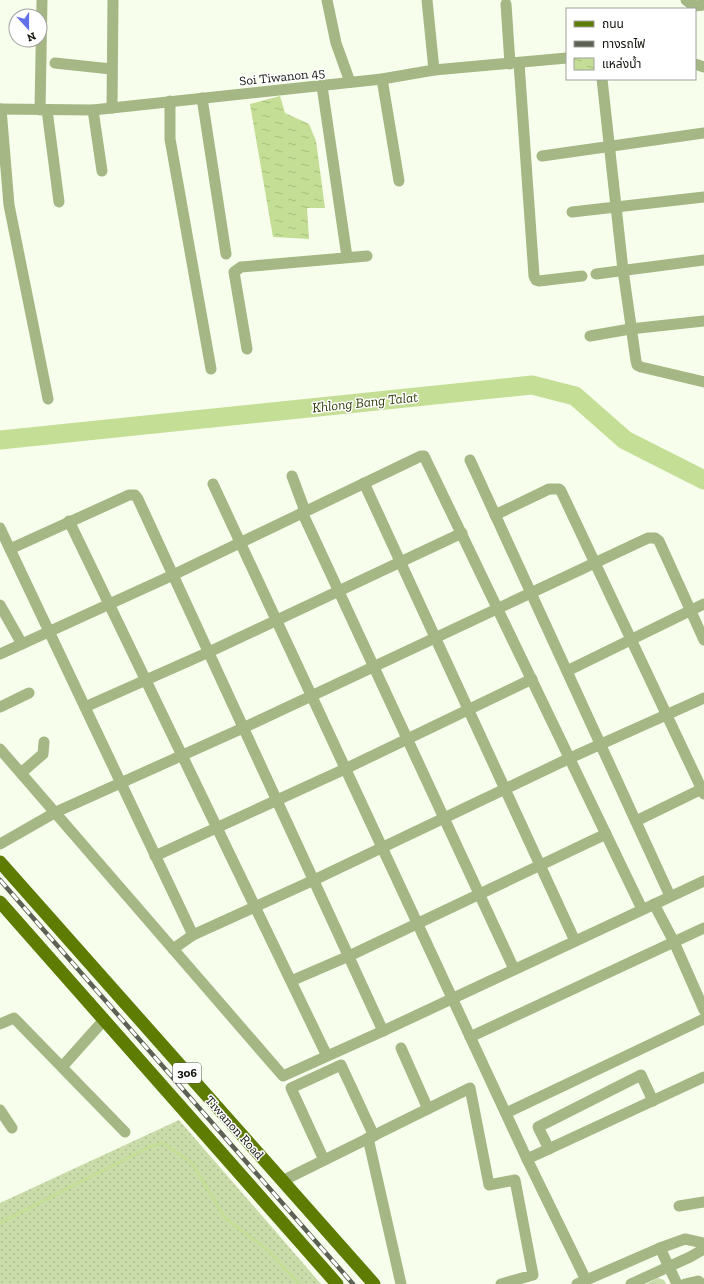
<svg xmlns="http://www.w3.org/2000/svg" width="704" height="1284" viewBox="0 0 704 1284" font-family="'Zilla Slab','Noto Sans Thai',serif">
<defs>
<pattern id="grass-dots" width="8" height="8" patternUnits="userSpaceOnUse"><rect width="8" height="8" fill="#c9dcaa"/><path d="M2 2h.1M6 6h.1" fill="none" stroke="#acbc91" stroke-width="1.8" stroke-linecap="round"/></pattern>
<pattern id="park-tufts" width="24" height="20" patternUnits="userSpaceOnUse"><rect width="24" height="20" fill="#c9dcaa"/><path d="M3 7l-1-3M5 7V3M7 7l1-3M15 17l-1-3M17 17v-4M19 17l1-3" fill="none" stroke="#acbc91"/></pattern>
<pattern id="water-ripples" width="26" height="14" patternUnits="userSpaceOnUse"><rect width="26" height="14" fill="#c4de95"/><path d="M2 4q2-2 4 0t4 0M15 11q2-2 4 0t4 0" fill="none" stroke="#a7be7f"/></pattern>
</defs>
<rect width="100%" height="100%" fill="#f7feeb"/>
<polygon fill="url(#grass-dots)" points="179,1120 321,1284 0,1284 0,1203"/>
<polygon fill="url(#park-tufts)" points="658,1278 664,1280 666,1284 646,1284"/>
<polygon fill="url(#water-ripples)" points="280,96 285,113 309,124 316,141 325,208 307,208 309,239 273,237 250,104"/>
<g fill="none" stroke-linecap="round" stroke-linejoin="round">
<polyline stroke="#c4de95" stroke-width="3" points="0,1223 151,1146 163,1143 192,1163 225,1218 269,1251 299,1284"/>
<polyline stroke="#c4de95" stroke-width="19" points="0,440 532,385 575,396 625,440 704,480"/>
<g stroke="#a4b785" stroke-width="11">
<polyline points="327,0 336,43 350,82"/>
<polyline points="427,0 434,70"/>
<polyline points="686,0 694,6 704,5"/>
<polyline points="506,4 510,64"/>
<polyline points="55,63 111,69"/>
<polyline points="519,63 534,276 536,280 539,281 582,276"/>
<polyline points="695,64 704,67"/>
<polyline points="382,79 399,181"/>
<polyline points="602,79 623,270 636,361 637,365 641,367 704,382"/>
<polyline points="322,86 347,257"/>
<polyline points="202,98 226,254"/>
<polyline points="170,101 170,139 211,369"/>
<polyline points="112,108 113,0"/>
<polyline points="0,109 93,110 382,79 434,70 567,58"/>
<polyline points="1,109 9,205 48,399"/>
<polyline points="40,110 42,0"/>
<polyline points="47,110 59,202"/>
<polyline points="93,110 102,171"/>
<polyline points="542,156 704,133"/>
<polyline points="572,212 704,197"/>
<polyline points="596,274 704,260"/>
<polyline points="590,336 630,329 704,321"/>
<polyline points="247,349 234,272 241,267 367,256"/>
<polyline points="470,460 670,896"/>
<polyline points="292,476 305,511"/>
<polyline points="364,483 575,941"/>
<polyline points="213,484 527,1159 586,1280"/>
<polyline points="302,512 514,969"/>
<polyline points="495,515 549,489 559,489 561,491 704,794"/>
<polyline points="69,521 327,1056"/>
<polyline points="0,528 193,935"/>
<polyline points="10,549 129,495 135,495 138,499 383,1031"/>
<polyline points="0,605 22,644"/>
<polyline points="0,654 173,575 421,456 424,456 642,909"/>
<polyline points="567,671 704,604"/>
<polyline points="0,707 29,693"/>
<polyline points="85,707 209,652 462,533"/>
<polyline points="0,749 283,1076 383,1031 704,881"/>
<polyline points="21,773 43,754 44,742"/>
<polyline points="636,821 704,788"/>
<polyline points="0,844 56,812 243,728 648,538 655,538 659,541 704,640"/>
<polyline points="155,856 345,769 532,679"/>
<polyline points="654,904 674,942 704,1010"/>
<polyline points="173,949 193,935 314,880 570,758 704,698"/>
<polyline points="291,981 349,956 606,834"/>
<polyline points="0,1024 14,1018 125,1132"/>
<polyline points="470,1037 704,928"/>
<polyline points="401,1048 428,1109"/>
<polyline points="62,1067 103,1021"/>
<polyline points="0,1110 12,1128"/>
<polyline points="506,1113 704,1019"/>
<polyline points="368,1138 401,1284"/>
<polyline points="549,1149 538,1127 641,1075 653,1101"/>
<polyline points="527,1159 704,1077"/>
<polyline points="324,1160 291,1088 341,1065 374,1136"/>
<polyline points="282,1181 470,1088 489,1185 515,1180 533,1275 501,1284"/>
<polyline points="679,1206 704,1202"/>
<polyline points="660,1248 677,1284"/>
<polyline points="577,1284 660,1248 685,1239 704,1243"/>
<polyline points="631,1284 690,1257 704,1249"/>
<polyline points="685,1284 698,1281 702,1284"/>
</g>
<g stroke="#5e7c01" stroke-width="13">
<polyline points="0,862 374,1284"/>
<polyline points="0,902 337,1284"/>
</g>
<g stroke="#5d6155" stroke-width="4.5">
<polyline id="rail" points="0,880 353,1284"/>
</g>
<use href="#rail" stroke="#fff" stroke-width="3" stroke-dasharray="9" stroke-linecap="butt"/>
</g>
<g text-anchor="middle" stroke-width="3" stroke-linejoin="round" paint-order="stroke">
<rect fill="#fff" stroke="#585a54" stroke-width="1" x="173" y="1063" width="28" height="20" rx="3"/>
<g font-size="12" font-weight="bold" fill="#10130b">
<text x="187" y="1077">306</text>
</g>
<g font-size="13" fill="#10130b" stroke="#fff">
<text transform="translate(282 76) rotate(-6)" y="5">Soi Tiwanon 45</text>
<text transform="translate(235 1127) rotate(48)" y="5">Tiwanon Road</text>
</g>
<g font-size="14" font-style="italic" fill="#31400b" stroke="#fff">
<text transform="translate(365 402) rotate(-6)" y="5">Khlong Bang Talat</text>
</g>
</g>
<rect x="566" y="8" width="130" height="72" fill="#ffffff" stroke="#9fa19d"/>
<rect x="574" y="21" width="20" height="6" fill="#5e7c01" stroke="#9fa19d"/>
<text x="602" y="28" font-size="12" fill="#10130b">ถนน</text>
<rect x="574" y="41" width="20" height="6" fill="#5d6155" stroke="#9fa19d"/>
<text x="602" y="48" font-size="12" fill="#10130b">ทางรถไฟ</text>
<rect x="574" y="58" width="20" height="12" fill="url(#water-ripples)" stroke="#9fa19d"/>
<text x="602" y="68" font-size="12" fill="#10130b">แหล่งน้ำ</text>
<g transform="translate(28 28) rotate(159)"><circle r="19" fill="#ffffff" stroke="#9fa19d"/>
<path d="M0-3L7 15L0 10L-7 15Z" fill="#6371e9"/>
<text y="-6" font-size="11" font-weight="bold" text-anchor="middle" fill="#10130b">N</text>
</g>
</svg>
